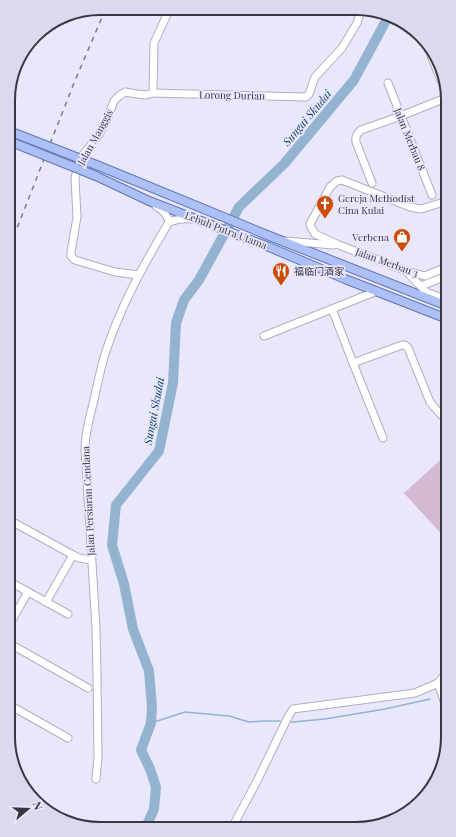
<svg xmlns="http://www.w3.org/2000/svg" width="456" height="837" viewBox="0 0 456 837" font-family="'Playfair Display','Noto Sans SC',serif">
<rect width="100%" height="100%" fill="#e9e7fc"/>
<polygon fill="#d6b9cf" points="446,455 446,539 404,493"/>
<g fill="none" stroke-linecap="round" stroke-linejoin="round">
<g stroke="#94b3d0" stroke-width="1.5">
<polyline points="288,722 293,722 325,719 385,709 430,699"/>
<polyline points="151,723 185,712 229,716 249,722 263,721 280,721"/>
</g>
<polyline stroke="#94b3d0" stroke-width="10" points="146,827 154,809 156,787 150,769 141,750 151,723 152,707 149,671 133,629 124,584 112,545 116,505 159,451 173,383 176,323 184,300 199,280 239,207 284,164 354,80 388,17"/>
<g stroke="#b0aec2" stroke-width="9">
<g id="minor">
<polyline points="428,48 443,85"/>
<polyline points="388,83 432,195"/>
<polyline points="153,93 306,97 309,94 315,77 342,48 357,23 361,10"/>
<polyline points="9,97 11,89 12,78"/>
<path d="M372 183 356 142C355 136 357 134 361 130L401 116 443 99"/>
<polyline points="444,202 421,209 410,207 342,180 337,181 330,187 310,224 311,227 315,234 339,245 404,270 425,276 444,268"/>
<path d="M156 206C163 210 167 214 169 222"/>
<path d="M169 222C177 219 183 218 191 219"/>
<polyline points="286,241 333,245"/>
<polyline points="406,271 426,292 445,299"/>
<polyline points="139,275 115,272 75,260 71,256 71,252 77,217 75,178 78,166 83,155 98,136 107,119 114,101 119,96 125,92 137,94 146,95 153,93 154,43 170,8"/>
<polyline points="421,286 444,277"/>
<polyline points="332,309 353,363 402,345 405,345 408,348 430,402 434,407 445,419"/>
<polyline points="264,336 377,291"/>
<polyline points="353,363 383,438"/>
<polyline points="11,521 73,555 79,558 91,560"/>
<polyline points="12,583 68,614"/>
<polyline points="46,602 73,555"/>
<polyline points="12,620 28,592"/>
<polyline points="12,645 88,688"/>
<polyline points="438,683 448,713"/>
<polyline points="438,683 447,672"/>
<polyline points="13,707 68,738"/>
<path d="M96 779 98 757 97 674 96 628 85 449C85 430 91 414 95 395 98 382 101 367 105 354 120 307 144 264 169 222"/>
<polyline points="233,826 257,781 288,717 293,709 415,693 438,683 447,681"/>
</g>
</g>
<g stroke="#6075b1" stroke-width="10">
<g id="major">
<polyline points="99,166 272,237 445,305"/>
<polyline points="96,176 149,201 269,247 345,279 445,318"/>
</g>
</g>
<use href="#minor" stroke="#fff" stroke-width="7"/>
<use href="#major" stroke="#adc0f5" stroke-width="8"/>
<polyline stroke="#7e7c89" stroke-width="1.5" stroke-dasharray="5 5" stroke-linecap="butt" points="10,246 74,83 106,8"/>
<g stroke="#6075b1" stroke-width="10" stroke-linecap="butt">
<g id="major-bridge">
<polyline points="9,131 99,166"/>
<polyline points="9,141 96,176"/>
</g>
</g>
<use href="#major-bridge" stroke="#adc0f5" stroke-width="8"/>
</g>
<defs>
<g id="church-pin" transform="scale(0.9)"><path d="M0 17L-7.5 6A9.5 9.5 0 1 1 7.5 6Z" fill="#ce4904" stroke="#e9e7fc"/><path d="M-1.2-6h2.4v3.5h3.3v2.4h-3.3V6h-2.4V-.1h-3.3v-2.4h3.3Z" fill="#fff"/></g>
<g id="shop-pin" transform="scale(0.9)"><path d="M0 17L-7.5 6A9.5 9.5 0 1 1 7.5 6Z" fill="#ce4904" stroke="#e9e7fc"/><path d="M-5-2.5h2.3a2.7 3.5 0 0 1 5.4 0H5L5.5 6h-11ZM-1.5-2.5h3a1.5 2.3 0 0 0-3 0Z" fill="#fff"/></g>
<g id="restaurant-pin" transform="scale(0.9)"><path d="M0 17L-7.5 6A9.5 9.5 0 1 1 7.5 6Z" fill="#ce4904" stroke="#e9e7fc"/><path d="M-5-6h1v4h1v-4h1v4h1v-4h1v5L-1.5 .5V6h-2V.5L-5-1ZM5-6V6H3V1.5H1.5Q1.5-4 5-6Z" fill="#fff"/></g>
</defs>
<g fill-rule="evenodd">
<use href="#church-pin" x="325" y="204"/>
<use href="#shop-pin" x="402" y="237"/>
<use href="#restaurant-pin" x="281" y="271"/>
</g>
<g text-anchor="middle" stroke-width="3.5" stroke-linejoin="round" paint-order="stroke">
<g font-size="10" fill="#38373f" stroke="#e9e7fc">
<text transform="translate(232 95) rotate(1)" y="4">Lorong Durian</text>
<text transform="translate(95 137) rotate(-61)" y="4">Jalan Manggis</text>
<text transform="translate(410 139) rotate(68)" y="4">Jalan Merbau 8</text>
<text transform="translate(226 230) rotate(21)" y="4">Lebuh Putra Utama</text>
<text transform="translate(387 262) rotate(20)" y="4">Jalan Merbau 3</text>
<text transform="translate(88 501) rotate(-93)" y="4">Jalan Persiaran Cendana</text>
</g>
<g font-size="10" fill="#38373f" stroke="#e9e7fc" text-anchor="start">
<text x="338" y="202">Gereja Methodist<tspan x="338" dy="12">Cina Kulai</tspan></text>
<text x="389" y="241" text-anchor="end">Verbena</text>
<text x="294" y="275">福临门酒家</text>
</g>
<g font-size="11" font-style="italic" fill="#0d4267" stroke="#e9e7fc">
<text transform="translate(307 118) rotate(-50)" y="4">Sungai Skudai</text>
<text transform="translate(154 411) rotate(-79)" y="4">Sungai Skudai</text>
</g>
</g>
<path d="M0 0H456V837H0ZM100 15H356A85 85 0 0 1 441 100V737A85 85 0 0 1 356 822H100A85 85 0 0 1 15 737V100A85 85 0 0 1 100 15Z" fill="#dbd9ed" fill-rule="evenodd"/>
<path fill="none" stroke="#38373f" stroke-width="2" d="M100 15H356A85 85 0 0 1 441 100V737A85 85 0 0 1 356 822H100A85 85 0 0 1 15 737V100A85 85 0 0 1 100 15Z"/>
<g transform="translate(28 809) rotate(71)" stroke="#e9e7fc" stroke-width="3" paint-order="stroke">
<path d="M0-3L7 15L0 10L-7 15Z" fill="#38373f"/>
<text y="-6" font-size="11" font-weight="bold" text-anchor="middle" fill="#38373f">N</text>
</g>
</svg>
